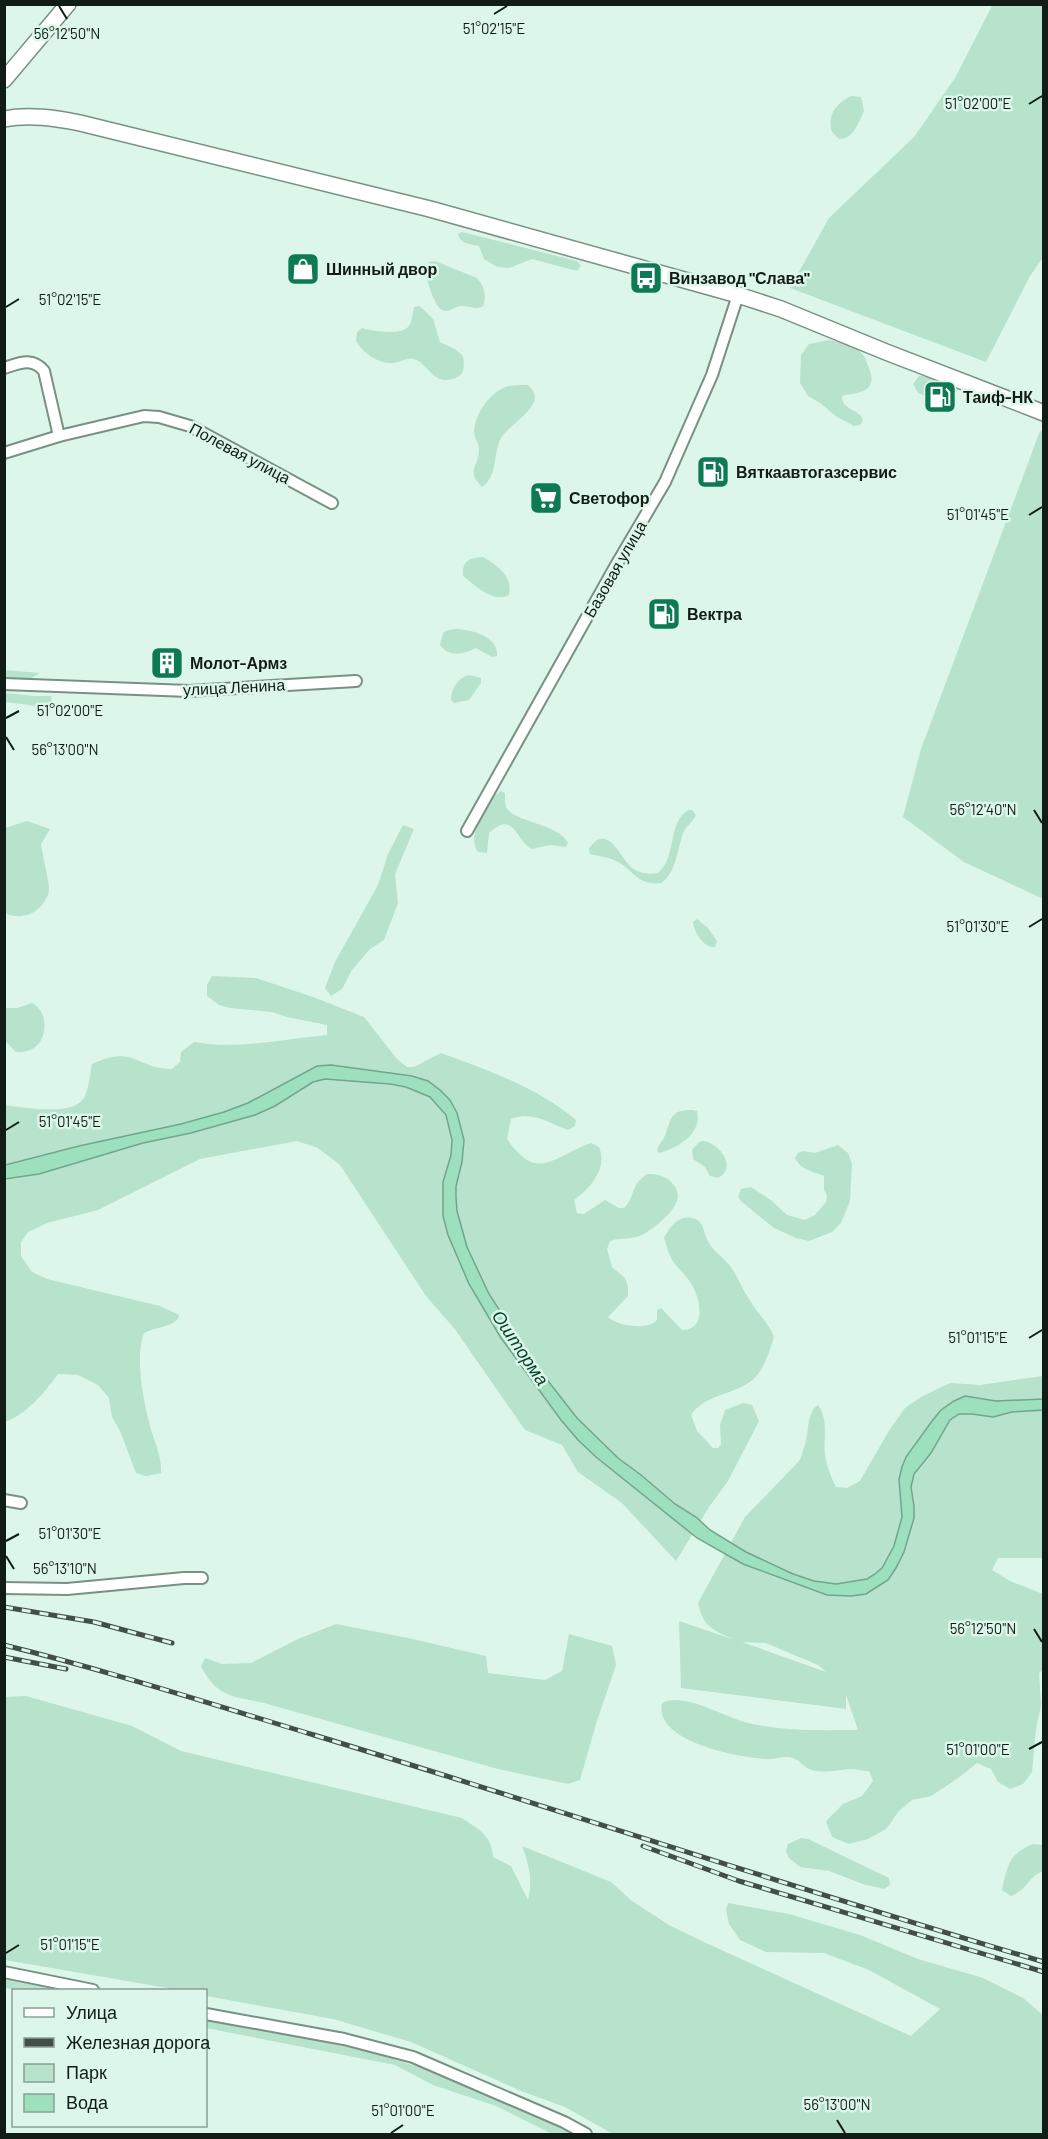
<svg xmlns="http://www.w3.org/2000/svg" width="1048" height="2139" viewBox="0 0 1048 2139" font-family="Barlow,sans-serif">
<rect width="100%" height="100%" fill="#dcf7e9"/>
<g fill="#b7e2cc" fill-rule="evenodd">
<polygon points="993,4 1043,5 1044,256 1030,276 986,362 790,288 829,218 914,137 955,78"/>
<path d="M851 96 861 97 864 111C858 123 854 139 839 139L832 132C827 114 836 104 851 96Z"/>
<path d="M462 232 577 261 581 266 577 271 532 259 509 268 497 267 484 259 479 246C470 244 460 244 458 234Z"/>
<path d="M435 261 477 278C484 286 487 296 483 306 475 311 469 305 460 306 454 307 449 313 442 310 434 306 425 276 425 267L429 262Z"/>
<path d="M420 306 433 319 440 342C446 345 460 350 463 357 464 360 464 367 463 371 461 376 457 378 452 379 432 385 427 361 413 359 407 358 400 362 394 363 378 364 364 354 356 341L357 332 362 328C372 331 401 336 409 326 412 322 413 312 414 307Z"/>
<path d="M829 340C840 343 856 345 863 355 866 358 867 364 869 368 878 390 862 393 844 395L842 397C842 408 855 409 862 417L863 421 860 425 854 426 837 417 820 403 808 396 800 383 801 355 809 344Z"/>
<path d="M919 376C930 376 948 383 955 391L954 399 945 404 918 393 913 384Z"/>
<path d="M528 385C531 388 535 392 535 397 534 413 506 427 500 440 493 455 498 476 482 487 465 469 479 468 479 449 479 443 474 438 474 431 475 414 491 390 509 386 515 385 522 385 528 385Z"/>
<polygon points="1040,431 1044,433 1043,899 964,862 903,817 921,749"/>
<path d="M483 557C497 565 513 576 509 595 493 604 475 585 463 576 462 561 469 558 483 557Z"/>
<path d="M454 629C470 629 499 636 497 656L492 657 476 648C463 654 450 658 440 645L443 634 445 631Z"/>
<polygon points="5,670 40,673 30,679 5,678"/>
<path d="M469 675 481 678V683L469 700 454 703 451 700C451 688 458 678 469 675Z"/>
<polygon points="5,693 35,696 51,696 53,708 5,702"/>
<path d="M501 791 505 793C505 797 505 804 506 807 513 822 560 824 568 843L566 847 550 845 532 849C515 841 515 809 489 833L487 853 478 852C466 837 486 799 501 791Z"/>
<path d="M688 810H692L696 815C693 822 687 825 684 831 677 847 677 873 661 883 636 886 633 868 614 860 607 857 598 856 590 854L589 849C607 821 621 859 631 867 638 873 649 875 658 873 677 857 667 824 688 810Z"/>
<path d="M27 821 50 829 41 844C42 854 50 884 49 891 44 912 22 922 5 913V828Z"/>
<polygon points="403,825 414,829 395,874 398,903 384,940 370,949 352,970 342,989 331,996 325,988 335,962 378,885 388,854"/>
<path d="M697 919 708 928 717 941 715 947C704 948 694 933 693 922Z"/>
<path d="M212 976 256 978 313 997 364 1017 397 1059 407 1067H414L441 1053C488 1070 538 1088 576 1120L575 1126 568 1130C549 1123 531 1110 511 1119L507 1139C538 1183 552 1157 591 1143L599 1147C608 1169 590 1188 574 1200L577 1213 584 1214 605 1200 619 1208H624C636 1197 629 1186 647 1174 659 1174 665 1176 673 1184 690 1202 657 1226 642 1235 633 1240 620 1237 610 1241L607 1249 612 1267 625 1278 628 1286V1296L608 1317C618 1326 647 1331 657 1320V1310L661 1308 682 1330C708 1330 700 1296 690 1282 686 1275 679 1270 675 1264 669 1257 667 1246 664 1238 669 1228 678 1215 692 1218 705 1220 703 1234 709 1243 714 1252 724 1258 731 1267 738 1277 742 1289 749 1299 757 1313 768 1322 774 1337 770 1349 766 1363 759 1373 742 1396 707 1391 691 1415L697 1431 713 1448H718L721 1444 720 1425 725 1410 743 1403 752 1405 759 1421 728 1481 709 1507 676 1561 622 1503 578 1472 562 1445 525 1430 454 1328 426 1296 340 1165 318 1148 297 1141 200 1159 98 1210 47 1223 28 1232 21 1242V1256L32 1272 47 1279 160 1306 179 1315 178 1319C168 1328 156 1327 144 1333 135 1356 143 1398 149 1422 153 1440 162 1454 161 1473L146 1476 136 1473 120 1431 112 1417 109 1398 98 1385 78 1375 58 1374C44 1393 27 1414 5 1422L4 1105C23 1107 75 1118 85 1096 89 1087 90 1074 92 1064 135 1044 136 1069 172 1069L180 1062 181 1052 194 1042C237 1050 284 1039 327 1035V1025L287 1017 272 1012 230 1008 219 1005 207 996V985Z"/>
<path d="M32 1003C52 1013 49 1055 16 1052L6 1042 5 1008H17Z"/>
<path d="M692 1110 697 1111C703 1133 677 1149 659 1153L657 1151C658 1144 664 1140 666 1133 671 1117 672 1110 692 1110Z"/>
<path d="M703 1141C720 1143 738 1168 718 1178L710 1176 705 1167 693 1159 692 1150 699 1142Z"/>
<path d="M838 1145 848 1153 852 1164 850 1201 841 1223 832 1232 809 1241 796 1238 774 1228 742 1202 738 1197 741 1189 751 1187 772 1201 787 1215 805 1220 815 1215 826 1202 827 1195 824 1190V1176C812 1171 802 1171 795 1158L798 1153 803 1151 815 1153Z"/>
<path d="M1043 1376V1558H998L992 1570 1010 1581 1043 1594V1670L1039 1673 1041 1706 1036 1729 1032 1772 1023 1784 1010 1789 998 1782 991 1769 977 1763 957 1779 931 1796 912 1800 899 1811 886 1829 868 1839 849 1844 832 1837 826 1821 843 1804 862 1796 873 1781 869 1771C863 1771 856 1769 850 1769 837 1770 822 1774 809 1769 803 1766 799 1760 793 1758 786 1755 774 1760 766 1759 738 1757 654 1742 662 1703 682 1692 720 1714 741 1721 779 1732 819 1730 858 1730L846 1695V1709L681 1688 679 1621 732 1639C711 1628 704 1628 698 1603L745 1517 800 1460 806 1441 809 1420 813 1409 818 1405C829 1421 823 1437 825 1456 827 1467 831 1477 836 1487L847 1488 860 1481 890 1429 905 1408 921 1397 950 1383 980 1385ZM742 1642 766 1643 818 1665 826 1672Z"/>
<path d="M336 1624 408 1638 486 1656 488 1673 545 1680 562 1671 569 1634 612 1646 616 1665 596 1724 580 1780 568 1784 498 1769 264 1703C233 1696 217 1698 201 1666L205 1658 222 1664 251 1663 298 1639Z"/>
<path d="M26 1696 132 1726 181 1751 462 1818C479 1830 492 1835 493 1857L511 1866 528 1900C533 1881 529 1864 522 1846L611 1882 632 1901 669 1925 706 1943 911 2036 940 2009 869 1970 824 1953 766 1952 740 1940 729 1924 726 1910 728 1903 789 1914 860 1935 918 1959 983 1978 1023 1998 1043 2015V2134H613L565 2107 521 2091 411 2042 333 2019 206 1996V1990H179L5 1960V1697Z"/>
<polygon points="801,1838 808,1839 889,1878 890,1885 884,1889 863,1884 829,1871 800,1867 789,1858 786,1851 788,1844"/>
<path d="M1033 1844 1043 1845V1871C1029 1876 1027 1890 1011 1896L1002 1890C1007 1867 1009 1853 1033 1844Z"/>
<polygon points="4,1979 5,1979 68,1990 17,1990 5,1988"/>
<polygon points="206,2017 367,2051 428,2070 575,2134 552,2134 496,2106 433,2085 395,2065 206,2028"/>
</g>
<polygon fill="#9ce0be" stroke="#73a58c" stroke-width="1.5" points="331,1065 412,1076 428,1081 440,1090 450,1100 457,1113 464,1140 462,1162 456,1186 456,1197 457,1211 467,1247 489,1294 534,1363 577,1418 618,1458 641,1475 675,1504 696,1517 710,1530 746,1552 793,1574 814,1581 836,1584 867,1579 875,1574 882,1568 894,1546 902,1517 899,1479 902,1467 906,1457 932,1421 941,1410 954,1401 965,1396 996,1401 1043,1399 1043,1410 1012,1412 993,1417 972,1414 959,1414 950,1420 931,1453 914,1474 911,1487 914,1506 914,1518 904,1552 896,1568 888,1580 866,1594 851,1596 827,1595 743,1564 697,1538 596,1457 578,1440 561,1420 501,1338 469,1284 448,1235 443,1216 443,1182 451,1155 452,1140 446,1115 430,1097 406,1087 390,1084 325,1079 313,1082 275,1106 255,1115 191,1133 143,1143 39,1174 5,1179 5,1165 79,1146 181,1124 224,1112 248,1103 317,1066"/>
<g fill="none" stroke-linecap="round" stroke-linejoin="round">
<g stroke="#789184" stroke-width="14">
<g id="minor">
<path d="M4 368C20 363 32 357 44 371L59 436"/>
<polyline points="4,453 59,436 144,416 159,417 190,426 332,503"/>
<polyline points="4,684 189,691 356,681"/>
<polyline points="467,831 615,567 665,482 712,375 738,295"/>
<polyline points="4,1500 21,1503"/>
<polyline points="4,1588 67,1589 184,1578 202,1578"/>
<polyline points="4,1972 93,1990"/>
<polyline points="206,2014 344,2039 413,2057 564,2122 586,2134"/>
</g>
</g>
<g stroke="#789184" stroke-width="18">
<g id="secondary">
<polyline points="4,80 68,4"/>
<path d="M4 119C29 114 55 118 80 123L430 209 738 295 781 309 886 352 1044 413"/>
</g>
</g>
<use href="#minor" stroke="#fff" stroke-width="10"/>
<use href="#secondary" stroke="#fff" stroke-width="15"/>
<g stroke="#414f48" stroke-width="5">
<g id="rail">
<polyline points="4,1607 94,1622 172,1643"/>
<path d="M4 1645C109 1671 211 1704 314 1735 557 1809 799 1890 1044 1962"/>
<polyline points="4,1657 66,1669"/>
<polyline points="643,1846 739,1881 1044,1972"/>
</g>
</g>
<use href="#rail" stroke="#dcf7e9" stroke-width="3" stroke-dasharray="9" stroke-linecap="butt"/>
</g>
<path fill="none" stroke="#121c17" stroke-width="2" d="M59 6 67 19M494 14 507 6M1029 104 1042 96M6 307 19 299M1029 515 1042 507M6 718 19 711M6 737 14 750M1034 810 1042 823M1029 927 1042 919M6 1130 19 1122M1029 1338 1042 1330M6 1541 19 1534M6 1556 14 1569M1034 1629 1042 1642M1029 1749 1042 1742M6 1953 19 1945M837 2120 845 2133M391 2133 403 2125"/>
<defs>
<g id="shop-square" transform="scale(1.725)"><rect x="-9" y="-9" width="18" height="18" rx="4" fill="#0e7a54" stroke="#dcf7e9"/><path d="M-5-2.5h2.3a2.7 3.5 0 0 1 5.4 0H5L5.5 6h-11ZM-1.5-2.5h3a1.5 2.3 0 0 0-3 0Z" fill="#fff"/></g>
<g id="bus-square" transform="scale(1.725)"><rect x="-9" y="-9" width="18" height="18" rx="4" fill="#0e7a54" stroke="#dcf7e9"/><path d="M-5-6H5V4H4V6H2V4H-2V6H-4V4H-5ZM-3.5-4V0h7V-4ZM-3.5 1.2v1.5H-2V1.2ZM2 1.2v1.5H3.5V1.2Z" fill="#fff"/></g>
<g id="fuel-square" transform="scale(1.725)"><rect x="-9" y="-9" width="18" height="18" rx="4" fill="#0e7a54" stroke="#dcf7e9"/><path d="M-5.5-6h7V0h2V4h1.3V-2.5L3-4.5l.8-.8L6-3V5H2.5V1h-1V6h-7ZM-4.2-4.7v3.2H.2V-4.7Z" fill="#fff"/></g>
<g id="supermarket-square" transform="scale(1.725)"><rect x="-9" y="-9" width="18" height="18" rx="4" fill="#0e7a54" stroke="#dcf7e9"/><path d="M-6-5.5h2.5l.6 2H6L4.5 2H-2.5L-4.4-4H-6ZM-1.5 3.2a1.3 1.3 0 1 0 .1 0ZM3 3.2a1.3 1.3 0 1 0 .1 0Z" fill="#fff"/></g>
<g id="building-square" transform="scale(1.725)"><rect x="-9" y="-9" width="18" height="18" rx="4" fill="#0e7a54" stroke="#dcf7e9"/><path d="M-4-6H4V6H1V3H-1V6H-4ZM-2.5-4.3h1.7v1.8h-1.7ZM.8-4.3h1.7v1.8H.8ZM-2.5-1h1.7V.8h-1.7ZM.8-1h1.7V.8H.8Z" fill="#fff"/></g>
</defs>
<g fill-rule="evenodd">
<use href="#shop-square" x="303" y="269"/>
<use href="#bus-square" x="646" y="278"/>
<use href="#fuel-square" x="940" y="397"/>
<use href="#fuel-square" x="713" y="472"/>
<use href="#supermarket-square" x="546" y="498"/>
<use href="#fuel-square" x="664" y="614"/>
<use href="#building-square" x="167" y="663"/>
</g>
<g text-anchor="middle" stroke-width="5" stroke-linejoin="round" paint-order="stroke">
<g font-size="16" font-weight="bold" fill="#121c17" stroke="#dcf7e9" text-anchor="start">
<text x="326" y="275">Шинный двор</text>
<text x="669" y="284">Винзавод "Слава"</text>
<text x="963" y="403">Таиф-НК</text>
<text x="736" y="478">Вяткаавтогазсервис</text>
<text x="569" y="504">Светофор</text>
<text x="687" y="620">Вектра</text>
<text x="190" y="669">Молот-Армз</text>
</g>
<g font-size="16" fill="#121c17" stroke="#dcf7e9">
<text transform="translate(240 453) rotate(28)" y="6">Полевая улица</text>
<text transform="translate(615 569) rotate(-60)" y="6">Базовая улица</text>
<text transform="translate(234 687) rotate(-3)" y="6">улица Ленина</text>
</g>
<g font-size="18" font-style="italic" fill="#053f2a" stroke="#dcf7e9">
<text transform="translate(520 1348) rotate(56)" y="6">Ошторма</text>
</g>
</g>
<g font-size="15" text-anchor="middle" fill="#121c17" stroke="#dcf7e9" stroke-width="5" stroke-linejoin="round" paint-order="stroke">
<text x="494" y="34">51°02'15"E</text>
<text x="67" y="39">56°12'50"N</text>
<text x="978" y="109">51°02'00"E</text>
<text x="70" y="305">51°02'15"E</text>
<text x="978" y="520">51°01'45"E</text>
<text x="70" y="716">51°02'00"E</text>
<text x="65" y="755">56°13'00"N</text>
<text x="983" y="815">56°12'40"N</text>
<text x="978" y="932">51°01'30"E</text>
<text x="70" y="1127">51°01'45"E</text>
<text x="978" y="1343">51°01'15"E</text>
<text x="70" y="1539">51°01'30"E</text>
<text x="65" y="1574">56°13'10"N</text>
<text x="983" y="1634">56°12'50"N</text>
<text x="978" y="1755">51°01'00"E</text>
<text x="70" y="1950">51°01'15"E</text>
<text x="837" y="2110">56°13'00"N</text>
<text x="403" y="2116">51°01'00"E</text>
</g>
<rect width="1048" height="2139" fill="none" stroke="#121c17" stroke-width="12"/>
<rect x="12" y="1989" width="195" height="138" fill="#dcf7e9" stroke="#8b9f95" stroke-width="1.5"/>
<rect x="24" y="2008" width="30" height="9" fill="#ffffff" stroke="#8b9f95" stroke-width="1.5"/>
<text x="66" y="2019" font-size="18" fill="#121c17">Улица</text>
<rect x="24" y="2038" width="30" height="9" fill="#414f48" stroke="#8b9f95" stroke-width="1.5"/>
<text x="66" y="2049" font-size="18" fill="#121c17">Железная дорога</text>
<rect x="24" y="2064" width="30" height="18" fill="#b7e2cc" stroke="#8b9f95" stroke-width="1.5"/>
<text x="66" y="2079" font-size="18" fill="#121c17">Парк</text>
<rect x="24" y="2094" width="30" height="18" fill="#9ce0be" stroke="#8b9f95" stroke-width="1.5"/>
<text x="66" y="2109" font-size="18" fill="#121c17">Вода</text>
</svg>
